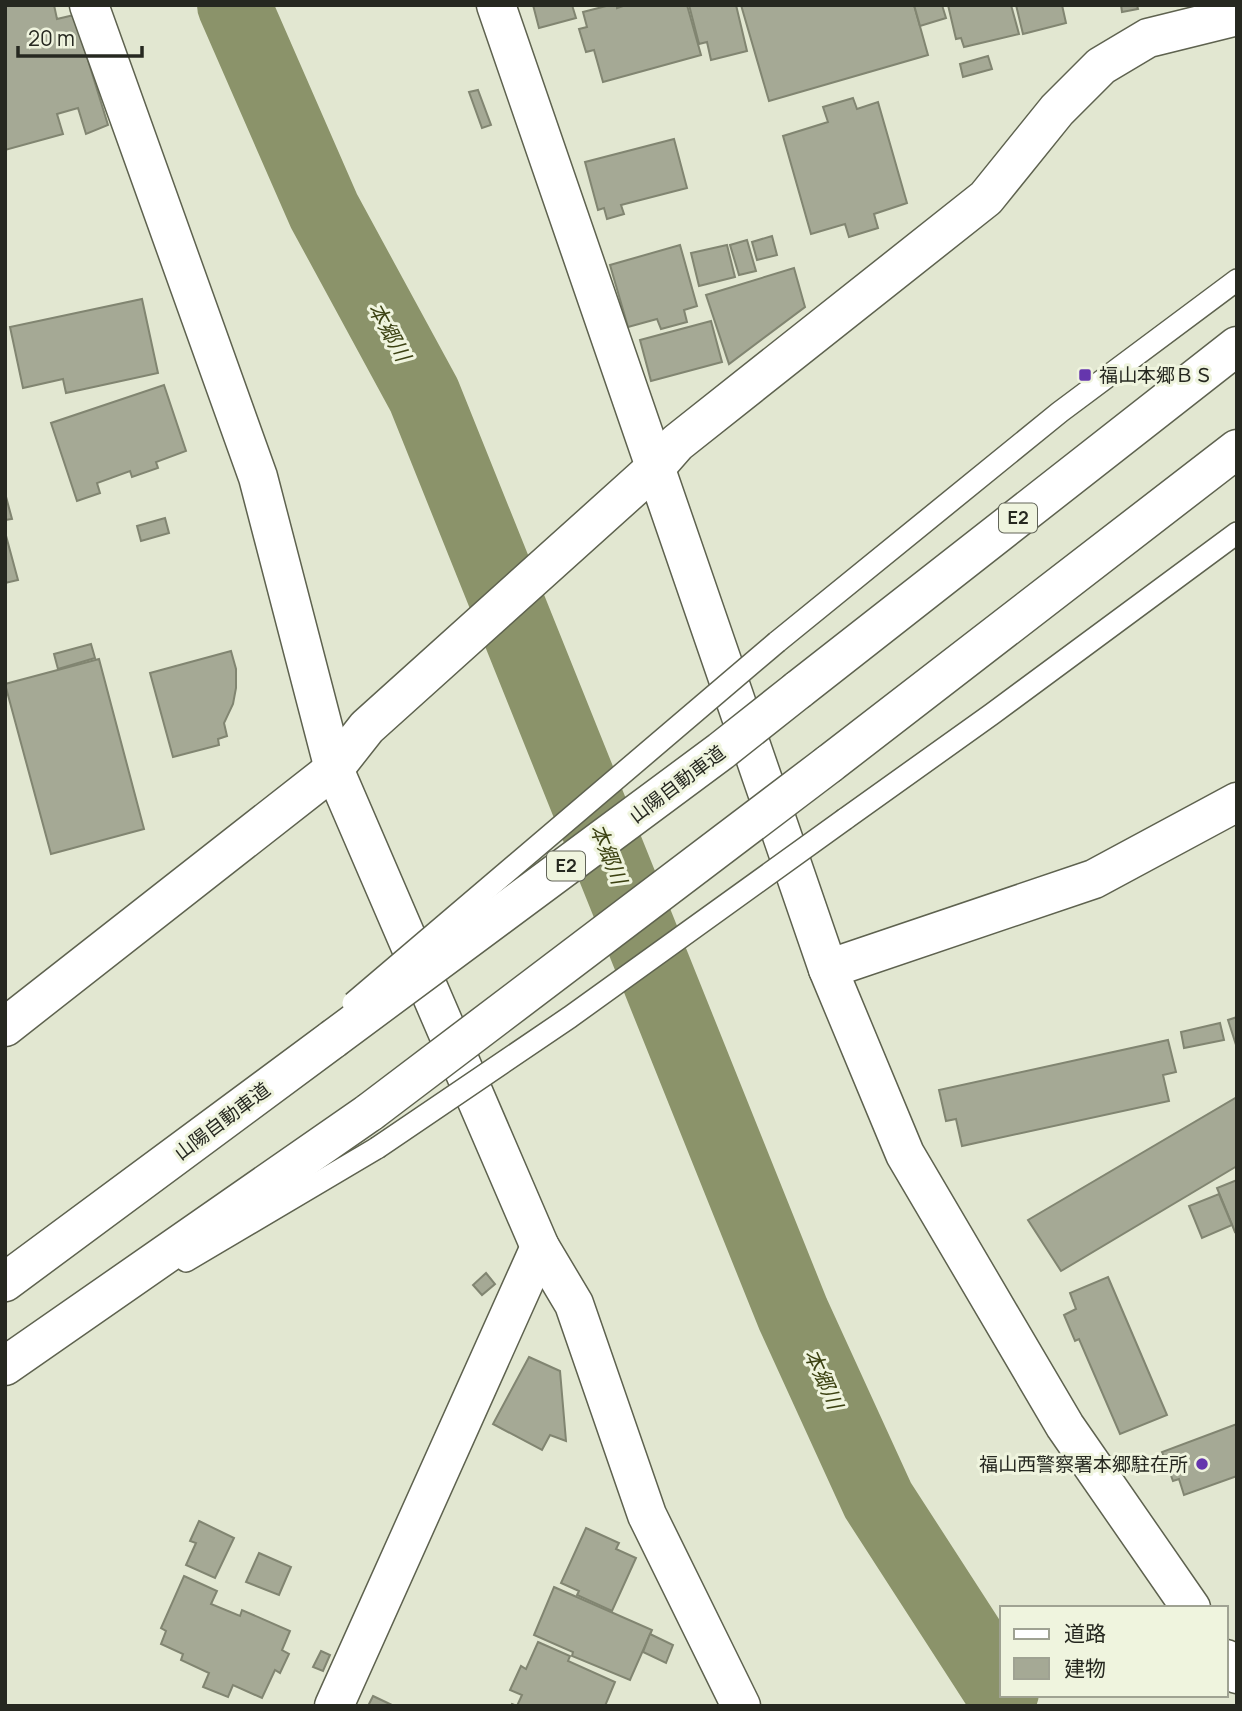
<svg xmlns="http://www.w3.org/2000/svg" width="1242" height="1711" viewBox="0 0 1242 1711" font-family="Manrope,'Noto Sans JP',sans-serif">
<rect width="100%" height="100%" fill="#e2e7d1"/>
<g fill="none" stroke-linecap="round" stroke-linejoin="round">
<polyline stroke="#8b936a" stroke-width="74" points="234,5 324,211 424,395 793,1314 878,1500 1002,1692"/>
</g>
<g fill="#a5a995" stroke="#818571" stroke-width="2">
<polygon points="5,5 54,5 57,19 74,15 108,125 86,134 78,108 57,114 63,134 5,150"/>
<polygon points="533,5 572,5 576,18 539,28"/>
<polygon points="610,5 617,5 617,8 626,5 687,5 701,55 603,82 594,50 586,52 579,29 587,27 583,12"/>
<polygon points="689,5 736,5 747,51 711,60 707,42 699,44"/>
<polygon points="741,5 914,5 928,55 769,101"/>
<polygon points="914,5 942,5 946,18 920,26"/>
<polygon points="948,5 1011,5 1019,34 964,47 961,38 956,39"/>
<polygon points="1016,5 1062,5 1066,23 1023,34"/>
<polygon points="1121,5 1137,5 1138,9 1122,12"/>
<polygon points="988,56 992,69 963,77 960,64"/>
<polygon points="478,90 491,125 482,128 469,92"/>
<polygon points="853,98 857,109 878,102 907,203 874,214 878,228 849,237 845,224 811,234 783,136 828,122 823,107"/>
<polygon points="674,139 687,188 621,205 624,214 607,219 604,208 598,210 585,162"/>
<polygon points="772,236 777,255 757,260 752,242"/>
<polygon points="747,240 756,271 739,275 730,245"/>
<polygon points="680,245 697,306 684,310 687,322 661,329 657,319 628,327 610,265"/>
<polygon points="727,245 735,277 699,286 691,253"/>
<polygon points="794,268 805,307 729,364 706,295"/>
<polygon points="142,299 158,373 66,393 63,379 23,388 10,327"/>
<polygon points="711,321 722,362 651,381 640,340"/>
<polygon points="164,385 186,451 156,462 158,468 132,477 130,471 97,483 100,493 77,501 51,423"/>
<polygon points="5,493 12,519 5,520"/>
<polygon points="165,518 169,533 141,541 137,526"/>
<polygon points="5,532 18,580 5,583"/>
<polygon points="91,644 95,658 58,669 54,654"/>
<polygon points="231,651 236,669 236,688 233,704 224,723 227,736 218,739 219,745 173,757 150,673"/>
<polygon points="99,659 144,829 51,854 5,684"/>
<polygon points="1237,1017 1237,1048 1228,1020"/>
<polygon points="1220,1023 1224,1040 1184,1048 1181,1032"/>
<polygon points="1168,1040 1176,1072 1163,1075 1169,1101 962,1146 956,1119 946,1121 939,1090"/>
<polygon points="1237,1097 1237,1166 1061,1271 1028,1220"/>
<polygon points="1237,1180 1237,1231 1235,1232 1217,1188"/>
<polygon points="1219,1194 1232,1225 1202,1238 1189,1206"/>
<polygon points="486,1273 495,1284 482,1295 473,1285"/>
<polygon points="1108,1277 1167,1415 1120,1434 1079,1339 1075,1341 1064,1315 1076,1309 1070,1293"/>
<polygon points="529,1357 560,1371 566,1441 550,1435 542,1450 493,1424"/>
<polygon points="1237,1424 1237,1476 1184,1495 1179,1479 1173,1481 1162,1452"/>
<polygon points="199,1521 234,1538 215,1578 186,1565 196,1543 190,1541"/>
<polygon points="586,1528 619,1543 616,1549 636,1558 612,1611 577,1595 579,1591 561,1583"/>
<polygon points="259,1553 291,1567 279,1595 246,1582"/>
<polygon points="184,1576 217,1591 211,1604 240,1616 242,1610 290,1631 282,1650 289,1654 280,1673 275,1670 262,1698 233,1685 228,1697 203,1687 209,1673 181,1660 183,1654 161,1644 166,1631 161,1628"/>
<polygon points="554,1587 652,1630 630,1680 572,1656 573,1652 534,1635"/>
<polygon points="650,1634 673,1645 666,1663 643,1652"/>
<polygon points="538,1642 570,1656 568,1661 615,1682 605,1706 511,1706 512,1704 517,1706 522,1695 510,1690 521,1666 526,1669"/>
<polygon points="321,1651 330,1655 323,1671 313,1667"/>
<polygon points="373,1696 394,1706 368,1706"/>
</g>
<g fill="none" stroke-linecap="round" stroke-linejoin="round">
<g stroke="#5e624f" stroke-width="24">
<g id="service">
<polyline points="777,642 1060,412 1237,280"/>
<polyline points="845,819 992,714 1237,533"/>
<polyline points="186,1261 377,1148"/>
</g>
</g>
<g stroke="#5e624f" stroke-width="41">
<g id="minor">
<polyline points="89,5 258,477 334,769 540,1247 574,1304 647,1515 741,1706"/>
<polyline points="496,5 828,969 905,1154 1065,1426 1191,1608"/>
<polyline points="828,969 1094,879 1237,802"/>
<polyline points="1226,1659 1237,1674"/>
<polyline points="334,1706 540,1247"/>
</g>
</g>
<g stroke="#5e624f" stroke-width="41">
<polyline id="tertiary" points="5,1027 334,769 367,727 656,467 677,443 986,198 1057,110 1101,66 1148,38 1237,16"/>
</g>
<g stroke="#5e624f" stroke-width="41">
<g id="motorway">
<polyline points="798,690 1237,346"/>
<polyline points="829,764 1237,449"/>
<polyline points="5,1282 333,1039"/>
<polyline points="5,1366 370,1112"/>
</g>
</g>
<use href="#service" stroke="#fff" stroke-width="21"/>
<use href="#minor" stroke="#fff" stroke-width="38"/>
<use href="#tertiary" stroke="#fff" stroke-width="38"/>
<use href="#motorway" stroke="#fff" stroke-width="38"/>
<g stroke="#5e624f" stroke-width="24" stroke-linecap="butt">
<g id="service-bridge">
<polyline points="353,1003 777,642"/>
<polyline points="377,1148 570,1017 845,819"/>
</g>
</g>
<g stroke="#5e624f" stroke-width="41" stroke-linecap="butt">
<g id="motorway-bridge">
<polyline points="333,1039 721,751 798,690"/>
<polyline points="370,1112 829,764"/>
</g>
</g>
<use href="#service-bridge" stroke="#fff" stroke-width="21"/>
<use href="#motorway-bridge" stroke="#fff" stroke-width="38"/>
</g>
<g fill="#6536ad" stroke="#eff4de" stroke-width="2.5">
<rect x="1078" y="368" width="14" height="14" rx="3.5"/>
<circle cx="1202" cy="1464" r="7"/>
</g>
<g text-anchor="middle" stroke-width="6" stroke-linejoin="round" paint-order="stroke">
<g fill="#eff4de" stroke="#626559" stroke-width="2">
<rect x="999" y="503.5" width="38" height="29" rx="5"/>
<rect x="547" y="851.5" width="38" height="29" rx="5"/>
</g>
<g font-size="18" font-weight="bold" fill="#262820">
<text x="1018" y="524">E2</text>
<text x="566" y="872">E2</text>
</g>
<g font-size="19" fill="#262820" stroke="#eff4de" text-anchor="start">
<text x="1099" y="382">福山本郷ＢＳ</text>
<text x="1188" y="1471" text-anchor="end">福山西警察署本郷駐在所</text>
</g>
<g font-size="19" fill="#262820" stroke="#eff4de">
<text transform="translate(677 784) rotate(-37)" y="7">山陽自動車道</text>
<text transform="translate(222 1121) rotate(-37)" y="7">山陽自動車道</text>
</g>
<g font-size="21" font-style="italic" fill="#3c4212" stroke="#eff4de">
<text transform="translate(389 332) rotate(61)" y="7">本郷川</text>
<text transform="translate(608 854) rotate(68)" y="7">本郷川</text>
<text transform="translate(823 1379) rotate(66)" y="7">本郷川</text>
</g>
</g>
<rect width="1242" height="1711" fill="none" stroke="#262820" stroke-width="14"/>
<rect x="1000" y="1606" width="228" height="91" fill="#eff4de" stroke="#9fa292" stroke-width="2"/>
<rect x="1014" y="1629" width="35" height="10" fill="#ffffff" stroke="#9fa292" stroke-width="2"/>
<text x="1064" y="1641" font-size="21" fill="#262820">道路</text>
<rect x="1014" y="1658" width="35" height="21" fill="#a5a995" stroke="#9fa292" stroke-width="2"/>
<text x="1064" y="1676" font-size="21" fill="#262820">建物</text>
<path d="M18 46v10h124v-10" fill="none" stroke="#262820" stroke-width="3.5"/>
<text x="28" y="46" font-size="21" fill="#262820" stroke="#eff4de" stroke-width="5" paint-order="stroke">20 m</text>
</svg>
